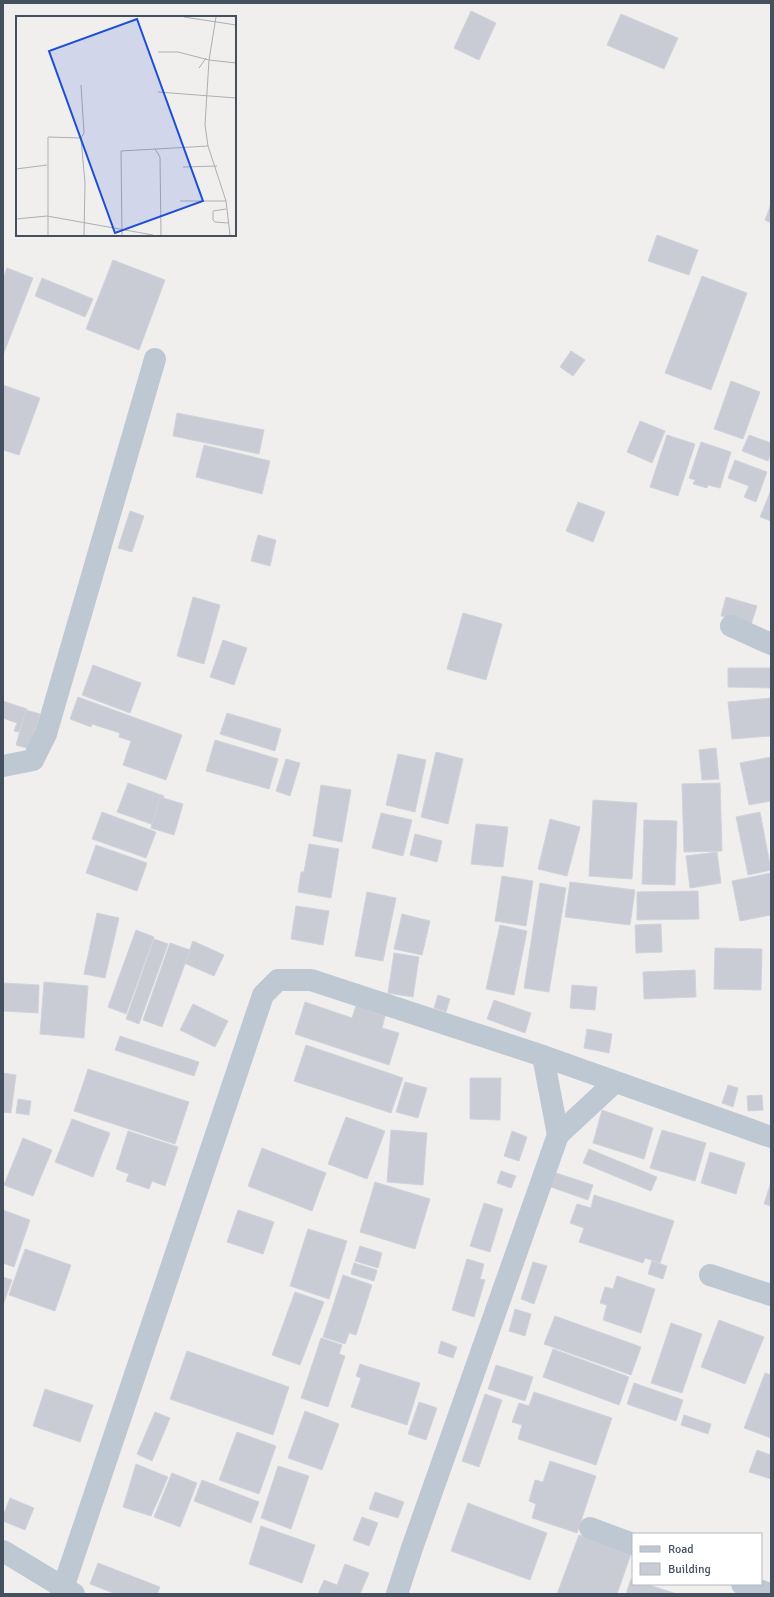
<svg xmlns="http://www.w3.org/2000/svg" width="774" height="1597" viewBox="0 0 774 1597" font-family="Signika,sans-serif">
<rect width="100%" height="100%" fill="#f1eeee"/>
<g fill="#c9ccd4" stroke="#d1d3db">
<polygon points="471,11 496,23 479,60 454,48"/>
<polygon points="621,14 678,38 664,69 607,45"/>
<polygon points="771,204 771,223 765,220"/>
<polygon points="657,235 698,250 689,275 648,261"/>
<polygon points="113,260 165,280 139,350 86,329"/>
<polygon points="7,268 33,278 3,355 3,278"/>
<polygon points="702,276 747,293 711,390 665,373"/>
<polygon points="42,278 93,299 85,317 35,296"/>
<polygon points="571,351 585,360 573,376 560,367"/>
<polygon points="731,381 760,392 743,439 714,429"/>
<polygon points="3,385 40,398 19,455 3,450"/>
<polygon points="177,413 264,430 259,454 173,436"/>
<polygon points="640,421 665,431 652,463 627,452"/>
<polygon points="667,435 695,444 678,496 650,487"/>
<polygon points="749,435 771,443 771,453 768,461 742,451"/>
<polygon points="701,442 731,452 720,488 708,485 707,488 693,484 695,480 689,478"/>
<polygon points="204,445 270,461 262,494 196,477"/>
<polygon points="735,460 767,472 756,502 744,497 749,486 728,478"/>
<polygon points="771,490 771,521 760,517"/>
<polygon points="578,502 605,512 593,542 566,531"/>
<polygon points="130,511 144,516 132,552 118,548"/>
<polygon points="258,535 276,540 270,566 251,561"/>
<polygon points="193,597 220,605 204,664 177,656"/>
<polygon points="726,597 757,606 751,625 721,616"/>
<polygon points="463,613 502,624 486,680 447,669"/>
<polygon points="223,640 247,648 234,685 210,677"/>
<polygon points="93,665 141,683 130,713 82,695"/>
<polygon points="728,668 771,668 771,688 728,687"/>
<polygon points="78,697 182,735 166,780 123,765 131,741 119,737 120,733 92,724 91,727 70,719"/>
<polygon points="771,698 771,736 732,739 728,702"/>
<polygon points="3,701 27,709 19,732 14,731 17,723 3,718"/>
<polygon points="26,710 40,714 30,749 16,745"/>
<polygon points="227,713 281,729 275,751 220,734"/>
<polygon points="215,740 278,759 269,789 206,771"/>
<polygon points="716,748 719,779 702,780 699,750"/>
<polygon points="436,752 463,759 448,824 421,817"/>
<polygon points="398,754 426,760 415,812 386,805"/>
<polygon points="771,757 771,801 749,805 740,763"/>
<polygon points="286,759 300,763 290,796 276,791"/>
<polygon points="128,783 164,796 154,825 117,812"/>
<polygon points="720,783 722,851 684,852 682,784"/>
<polygon points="321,785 351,790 342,842 313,836"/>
<polygon points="160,797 183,804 174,835 151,828"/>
<polygon points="593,800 637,803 632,879 589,876"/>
<polygon points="102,812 156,832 146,858 92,839"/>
<polygon points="760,812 771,870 748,875 736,817"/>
<polygon points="381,813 412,820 403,856 372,848"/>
<polygon points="550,819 580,827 567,876 538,869"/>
<polygon points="644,820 677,821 675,885 642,884"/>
<polygon points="476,824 508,827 503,867 471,864"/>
<polygon points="415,834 442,841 437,862 410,855"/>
<polygon points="309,844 339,849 331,898 298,892 301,872 304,872"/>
<polygon points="96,845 147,863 137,891 86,873"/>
<polygon points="717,852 721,883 690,888 686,856"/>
<polygon points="771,873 771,915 740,921 732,881"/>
<polygon points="502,876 533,881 526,926 495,921"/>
<polygon points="570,882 635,890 630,925 565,917"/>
<polygon points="540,883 566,888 549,992 524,988"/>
<polygon points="698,891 699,919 637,920 637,892"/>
<polygon points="367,892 396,898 383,961 355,956"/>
<polygon points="296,906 329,911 323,945 291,939"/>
<polygon points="97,913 119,918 105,978 84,974"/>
<polygon points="402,914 430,921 422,955 394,949"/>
<polygon points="661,924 662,952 636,953 635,925"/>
<polygon points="500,925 527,931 514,995 486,989"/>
<polygon points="136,930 154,937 126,1014 108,1007"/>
<polygon points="154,939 168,944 139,1024 126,1019"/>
<polygon points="193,941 224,955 214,976 184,963"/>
<polygon points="170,943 190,950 162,1027 143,1020"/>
<polygon points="715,948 762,949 761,990 714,989"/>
<polygon points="394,953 419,957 413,997 388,993"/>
<polygon points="695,970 696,997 644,999 643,972"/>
<polygon points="44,982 88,986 84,1038 40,1034"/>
<polygon points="3,983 39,985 38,1013 3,1011"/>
<polygon points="572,985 597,987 595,1010 570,1008"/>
<polygon points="438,995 450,999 446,1012 434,1008"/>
<polygon points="494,1000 531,1013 525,1033 487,1019"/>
<polygon points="305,1002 352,1018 356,1006 385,1016 382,1028 399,1033 389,1065 295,1034"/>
<polygon points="193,1004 228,1021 215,1047 180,1030"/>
<polygon points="587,1029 612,1034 609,1053 584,1048"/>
<polygon points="120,1036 199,1062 194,1076 115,1050"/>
<polygon points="306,1045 403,1078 391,1113 294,1081"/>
<polygon points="88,1069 189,1102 175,1144 74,1111"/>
<polygon points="3,1073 16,1075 11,1113 3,1112"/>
<polygon points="470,1078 501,1078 500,1120 470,1119"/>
<polygon points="405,1082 427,1088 418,1118 396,1112"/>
<polygon points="728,1085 738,1088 733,1107 722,1103"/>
<polygon points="762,1095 763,1110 748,1111 747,1096"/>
<polygon points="18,1099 31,1101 29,1115 16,1113"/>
<polygon points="602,1110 653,1128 644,1159 593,1143"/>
<polygon points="346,1117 385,1131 367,1179 328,1164"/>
<polygon points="72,1119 110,1133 93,1177 55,1162"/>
<polygon points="391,1130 427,1133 423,1185 387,1182"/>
<polygon points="662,1130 706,1143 695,1181 650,1168"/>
<polygon points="128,1131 178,1147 165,1186 152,1181 149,1189 126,1181 129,1174 116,1169"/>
<polygon points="512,1131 527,1137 519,1161 504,1156"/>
<polygon points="23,1138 52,1150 33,1196 4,1185"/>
<polygon points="262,1148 326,1173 312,1211 248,1186"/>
<polygon points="589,1149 657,1177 651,1191 583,1163"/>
<polygon points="710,1152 745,1163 736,1194 701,1183"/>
<polygon points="501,1171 516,1176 511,1188 497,1183"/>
<polygon points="556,1173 593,1185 588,1200 551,1187"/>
<polygon points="375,1182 430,1199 415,1249 360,1232"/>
<polygon points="771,1182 771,1206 764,1204"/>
<polygon points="594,1195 674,1221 660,1263 645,1258 643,1263 579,1242 584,1228 570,1223 577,1204 591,1208"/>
<polygon points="484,1203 503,1209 490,1252 470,1246"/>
<polygon points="3,1210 30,1220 14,1267 3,1263"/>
<polygon points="238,1210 274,1222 263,1254 227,1242"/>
<polygon points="308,1229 347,1241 329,1299 290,1286"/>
<polygon points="360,1246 382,1253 378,1268 355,1261"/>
<polygon points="25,1249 71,1265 55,1311 9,1295"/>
<polygon points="467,1259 484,1264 480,1279 485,1280 474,1317 452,1310"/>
<polygon points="652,1261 667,1266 663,1279 648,1274"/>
<polygon points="533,1262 547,1266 534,1304 521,1299"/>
<polygon points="354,1263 377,1270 374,1281 351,1274"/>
<polygon points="343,1275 372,1285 356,1335 349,1333 345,1344 323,1337"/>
<polygon points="617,1276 655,1289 641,1333 603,1320 607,1305 600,1303 605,1287 613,1289"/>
<polygon points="3,1277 12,1280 3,1305"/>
<polygon points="295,1292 324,1302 300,1365 272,1355"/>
<polygon points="515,1309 531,1314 525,1336 509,1331"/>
<polygon points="555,1316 641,1347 631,1375 544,1344"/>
<polygon points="719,1320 764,1337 745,1384 701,1367"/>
<polygon points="671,1323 702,1334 682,1393 651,1383"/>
<polygon points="321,1338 342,1345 339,1354 345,1356 328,1407 301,1398"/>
<polygon points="441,1341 457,1347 453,1358 438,1353"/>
<polygon points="553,1349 629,1377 619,1405 543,1377"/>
<polygon points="187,1351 289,1387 273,1435 170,1399"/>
<polygon points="360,1364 420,1383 407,1425 351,1407 361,1378 356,1376"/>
<polygon points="496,1365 533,1377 525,1401 488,1389"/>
<polygon points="765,1373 771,1375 771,1438 744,1428"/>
<polygon points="634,1383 683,1400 676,1421 627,1404"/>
<polygon points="45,1389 93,1405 80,1442 33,1426"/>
<polygon points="534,1392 612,1418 596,1465 518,1439 522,1425 512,1422 519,1403 529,1406"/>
<polygon points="485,1394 502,1400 479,1467 462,1461"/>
<polygon points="419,1402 437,1408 426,1440 408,1434"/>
<polygon points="305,1411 339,1424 322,1470 288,1458"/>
<polygon points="155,1412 170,1418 152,1461 137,1454"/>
<polygon points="684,1415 711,1424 708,1434 681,1425"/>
<polygon points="237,1432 276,1446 259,1494 219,1480"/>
<polygon points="757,1450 771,1455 771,1479 749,1472"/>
<polygon points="550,1461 596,1476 577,1533 532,1518 536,1504 529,1501 535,1480 543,1482"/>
<polygon points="136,1464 168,1477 151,1516 123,1507"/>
<polygon points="278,1466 309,1476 291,1529 261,1518"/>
<polygon points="172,1473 197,1483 180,1527 154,1517"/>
<polygon points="202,1480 259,1502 251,1523 194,1501"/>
<polygon points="375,1492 404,1502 398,1518 369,1509"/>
<polygon points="10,1498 34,1508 25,1530 3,1521 3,1516"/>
<polygon points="468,1503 547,1533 530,1580 451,1551"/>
<polygon points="362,1517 378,1523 369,1546 353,1540"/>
<polygon points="261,1526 315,1545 302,1583 249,1564"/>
<polygon points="579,1535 631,1554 617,1594 557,1594"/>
<polygon points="98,1563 160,1587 157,1594 116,1594 90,1584"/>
<polygon points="345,1564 369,1573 360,1594 318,1594 324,1580 337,1585"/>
<polygon points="631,1579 633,1580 633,1584 646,1584 677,1594 626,1594"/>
</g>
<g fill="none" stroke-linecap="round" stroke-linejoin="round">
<g stroke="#bdc8d2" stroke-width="22">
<polyline points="731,626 771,644"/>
<polyline points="3,766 33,760 46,734 155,359"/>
<polyline points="558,1135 614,1083"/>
<polyline points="710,1275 771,1295"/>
<polyline points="590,1528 633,1544"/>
<polyline points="3,1551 74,1594"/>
<polyline points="742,1584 770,1594"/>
<polyline points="61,1594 263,995 278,980 311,980 543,1056 771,1137"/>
<polyline points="397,1594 412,1548 558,1135 543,1056"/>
</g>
</g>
<g transform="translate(16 16)">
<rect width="220" height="220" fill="#f1eeee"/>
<path fill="none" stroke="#acafb4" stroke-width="1" d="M168 1 220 9M200 1 193 44 189 109 192 130 210 185 214 219M142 36H162L193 44 220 47M183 52 190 42M142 76 220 82M65 122 68 117 65 69M139 133 144 141 145 219M167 151 201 150M0 153 31 149M164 185H210M210 193 197 195V204L199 206 212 207M0 203 31 200 137 219M32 219V121L65 122 69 167 68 219M106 219 105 135 192 130"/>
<path fill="#1d4ed8" fill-opacity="0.15" stroke="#1d4ed8" stroke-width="2" d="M121 3 187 185 99 217 33 35Z"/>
<rect width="220" height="220" fill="none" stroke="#44505e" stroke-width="2"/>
</g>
<rect width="774" height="1597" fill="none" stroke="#44505e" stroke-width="8"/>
<rect x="632" y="1533" width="130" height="52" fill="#ffffff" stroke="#b4b9bf"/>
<rect x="640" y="1546" width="20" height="6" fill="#bdc8d2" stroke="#b4b9bf"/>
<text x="668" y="1553" font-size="12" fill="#44505e">Road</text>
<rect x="640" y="1563" width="20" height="12" fill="#c9ccd4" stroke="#b4b9bf"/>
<text x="668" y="1573" font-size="12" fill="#44505e">Building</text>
</svg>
